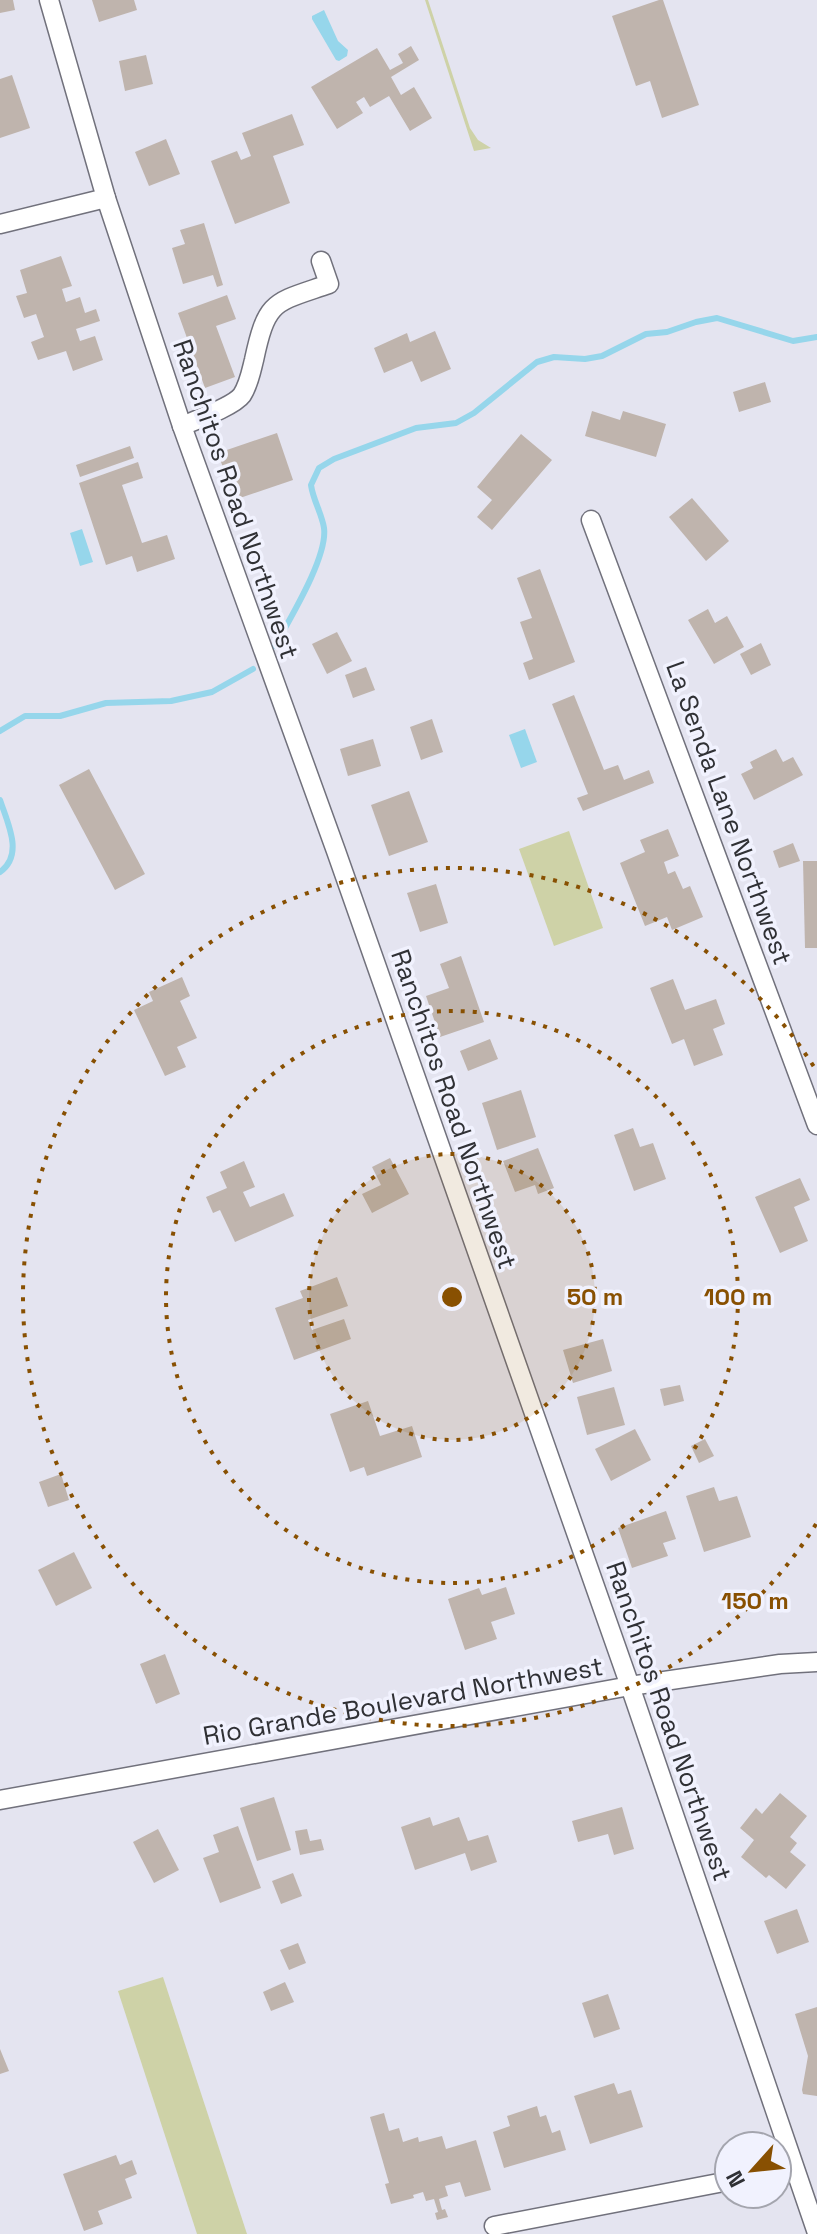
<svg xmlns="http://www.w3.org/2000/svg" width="817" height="2234" viewBox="0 0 817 2234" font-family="'Space Grotesk',sans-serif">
<rect width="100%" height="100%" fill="#e4e4f0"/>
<g fill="#ced2a7">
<polygon points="425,0 428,0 470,128 478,140 491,148 474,151"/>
<polygon points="569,831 603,928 554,946 519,849"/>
<polygon points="163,1977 247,2234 197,2234 118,1991"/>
</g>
<g fill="#96d6eb">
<polygon points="324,10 338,41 348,50 347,56 339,61 336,60 312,19 312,16"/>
<polygon points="82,529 93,562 80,566 70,533"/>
<polygon points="525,729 537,762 521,768 509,735"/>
</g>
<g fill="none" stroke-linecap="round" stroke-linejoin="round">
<g stroke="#96d6eb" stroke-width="6">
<path d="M275 646C289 620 328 557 324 528 322 514 313 500 311 485L319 468 334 459 416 428 456 423 474 413 537 362 554 357 585 359 602 356 646 334 667 332 696 322 717 318 793 341 817 337"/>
<polyline points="0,731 25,716 60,716 106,703 171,701 212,692 253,669"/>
<path d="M0 800C8 824 24 855 0 872"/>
</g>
</g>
<g fill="#bfb4ad">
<polygon points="0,0 13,0 15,10 0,13"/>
<polygon points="92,0 134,0 137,10 99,22"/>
<polygon points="659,0 663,0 699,105 662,118 650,81 636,86 612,16"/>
<polygon points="411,46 419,60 391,77 401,95 414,87 432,118 410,131 389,96 370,107 364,97 356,102 363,113 337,129 311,87 377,48 390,70 403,63 398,54"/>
<polygon points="146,55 153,84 125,91 119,61"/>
<polygon points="12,75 30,128 0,138 0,79"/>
<polygon points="292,114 304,145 273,156 290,203 235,224 211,161 237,151 241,160 251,156 242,133"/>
<polygon points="166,139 180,174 149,186 135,152"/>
<polygon points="204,223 223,285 217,287 213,275 183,284 172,248 185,244 180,230"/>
<polygon points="61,256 72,286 62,289 66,302 80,297 85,313 96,309 100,321 76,329 80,341 95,336 103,360 73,371 66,351 38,360 31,342 44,337 36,314 24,318 16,296 27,293 20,270"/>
<polygon points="227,295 236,319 216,326 235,377 205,388 178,313"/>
<polygon points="435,331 451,369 421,382 412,361 384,373 374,348 407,333 410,342"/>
<polygon points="765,382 771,402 739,412 733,392"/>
<polygon points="592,411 620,420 623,411 666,424 656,457 585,436"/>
<polygon points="277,433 293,480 234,500 218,453"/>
<polygon points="521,434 552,460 492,530 477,517 492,500 477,487"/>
<polygon points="130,446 134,458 80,477 76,465"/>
<polygon points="138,462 143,478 122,485 142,543 167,535 175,559 137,572 132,556 106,565 79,483"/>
<polygon points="692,498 729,541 706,561 669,517"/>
<polygon points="540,569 575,662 529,680 523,663 533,659 520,622 532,618 517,578"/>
<polygon points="708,609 715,623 727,616 744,647 714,664 688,620"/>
<polygon points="337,632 352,661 327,674 312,644"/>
<polygon points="761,643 771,665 751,675 740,654"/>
<polygon points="366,667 375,690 353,698 345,675"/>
<polygon points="574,695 604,770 618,765 624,780 649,770 654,783 583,811 577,798 588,794 552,704"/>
<polygon points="432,719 443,752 421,760 410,727"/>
<polygon points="373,739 381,766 348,776 340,749"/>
<polygon points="776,749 783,762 793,757 803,775 754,800 741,774 753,768 750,762"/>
<polygon points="89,769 145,874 115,890 59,785"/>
<polygon points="409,791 428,842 389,856 371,805"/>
<polygon points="668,829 679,856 664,862 668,874 675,871 683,889 690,886 703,917 672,930 667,917 645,926 620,863 645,852 640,840"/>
<polygon points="793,843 800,861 779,868 773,851"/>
<polygon points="803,861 817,861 817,948 805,948"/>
<polygon points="436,884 448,923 420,932 407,893"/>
<polygon points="461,956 484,1022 440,1037 426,996 449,988 440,964"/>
<polygon points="182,977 190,996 180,1001 197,1038 177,1047 186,1067 165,1076 134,1010 153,1001 149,992"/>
<polygon points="673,979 685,1010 716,999 725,1024 713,1029 723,1055 694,1066 684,1039 672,1044 650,988"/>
<polygon points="490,1039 498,1059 468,1071 460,1051"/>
<polygon points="521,1090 536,1137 497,1150 482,1103"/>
<polygon points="633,1128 640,1147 653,1143 666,1179 634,1191 614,1135"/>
<polygon points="538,1148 554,1188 538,1194 535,1185 515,1192 503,1161"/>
<polygon points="390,1158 409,1194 372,1213 362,1194 381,1185 372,1167"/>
<polygon points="244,1161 255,1187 243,1192 250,1207 284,1193 294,1216 235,1242 220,1210 213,1213 206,1197 227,1188 220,1172"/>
<polygon points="800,1178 810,1200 794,1207 808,1241 780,1253 755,1197"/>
<polygon points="337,1277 348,1306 308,1320 312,1330 344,1319 351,1339 294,1360 275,1308 303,1298 300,1291"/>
<polygon points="603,1339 612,1371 573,1383 563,1350"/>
<polygon points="680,1385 684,1401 664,1406 660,1389"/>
<polygon points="614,1387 625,1425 587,1435 577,1397"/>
<polygon points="368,1401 380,1436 412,1426 422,1457 367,1476 364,1467 350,1472 330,1414"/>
<polygon points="635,1429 651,1460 611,1481 595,1449"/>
<polygon points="705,1439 714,1456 699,1463 691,1446"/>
<polygon points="61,1474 69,1500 48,1507 39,1482"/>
<polygon points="714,1487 719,1501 737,1496 751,1537 704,1552 686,1496"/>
<polygon points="666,1511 676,1539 663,1543 668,1556 632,1568 618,1528"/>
<polygon points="74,1552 92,1588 56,1606 38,1570"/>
<polygon points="506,1587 515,1614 491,1622 497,1639 465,1650 448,1599 479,1588 482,1595"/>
<polygon points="165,1654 180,1694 156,1704 140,1664"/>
<polygon points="780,1793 807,1816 790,1837 797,1843 790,1852 806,1865 786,1889 769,1875 766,1878 741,1857 754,1840 740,1828 756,1808 762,1814"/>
<polygon points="274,1797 291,1850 257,1861 240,1808"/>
<polygon points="622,1807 634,1849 614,1855 608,1834 578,1842 572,1821"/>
<polygon points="430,1817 433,1826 459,1817 468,1841 488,1835 497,1862 471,1871 465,1853 415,1870 401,1827"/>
<polygon points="238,1826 261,1888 220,1903 203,1858 219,1852 213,1835"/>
<polygon points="158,1829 179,1870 154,1883 133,1842"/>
<polygon points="307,1829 310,1841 321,1839 324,1850 300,1855 295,1831"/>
<polygon points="293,1873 302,1896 281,1904 272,1881"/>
<polygon points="797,1909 809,1942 777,1954 764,1921"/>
<polygon points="298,1943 306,1963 289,1970 280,1950"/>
<polygon points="285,1982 294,2002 271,2011 263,1992"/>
<polygon points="608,1994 620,2029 594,2038 582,2003"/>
<polygon points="817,2007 817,2096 803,2094 802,2090 808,2056 795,2014"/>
<polygon points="0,2049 9,2071 0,2074"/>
<polygon points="614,2083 618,2094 631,2090 643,2127 590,2144 574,2096"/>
<polygon points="537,2106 540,2117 546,2115 552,2133 560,2130 566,2150 504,2168 493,2132 510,2126 507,2116"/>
<polygon points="384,2113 389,2131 399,2128 403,2142 418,2137 419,2142 442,2136 446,2149 476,2140 491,2190 465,2197 460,2182 445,2186 448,2196 439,2199 442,2210 445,2209 448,2217 437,2220 435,2213 438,2212 434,2199 426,2201 423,2192 413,2195 414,2198 391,2204 385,2184 389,2183 370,2117"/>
<polygon points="116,2155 120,2165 132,2160 137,2174 125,2179 132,2198 98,2211 103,2224 84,2231 63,2174"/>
</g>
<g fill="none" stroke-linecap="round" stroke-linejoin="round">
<g stroke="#71717c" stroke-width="21">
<g id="minor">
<polyline points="49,0 106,198 182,426 336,851 630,1686 817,2233"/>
<polyline points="0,224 106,198"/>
<path d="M182 426C196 420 234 406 242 395 249 384 251 372 254 360 267 299 274 303 329 284L321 261"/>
<polyline points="591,520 817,1125"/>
<polyline points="0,1800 630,1686 780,1664 817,1662"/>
<polyline points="494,2226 729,2181"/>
</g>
</g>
<use href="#minor" stroke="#fff" stroke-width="18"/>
</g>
<circle cx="452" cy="1297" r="143" fill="#885002" fill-opacity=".12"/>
<g fill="none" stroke="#885002" stroke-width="4" stroke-dasharray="4 8">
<circle cx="452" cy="1297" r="143"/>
<circle cx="452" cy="1297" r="286"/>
<path d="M816 1524A429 429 0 1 1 816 1070"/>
</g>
<g text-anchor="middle" stroke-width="7" stroke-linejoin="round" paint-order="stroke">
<g font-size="26" fill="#303135" stroke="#f1f2fe">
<text transform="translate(236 499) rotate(71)" y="9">Ranchitos Road Northwest</text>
<text transform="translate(729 813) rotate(70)" y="9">La Senda Lane Northwest</text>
<text transform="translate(454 1109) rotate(71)" y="9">Ranchitos Road Northwest</text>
<text transform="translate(403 1701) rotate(-10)" y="9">Rio Grande Boulevard Northwest</text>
<text transform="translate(669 1721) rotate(71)" y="9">Ranchitos Road Northwest</text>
</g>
</g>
<circle cx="452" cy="1297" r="12" fill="#885002" stroke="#f1f2fe" stroke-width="4"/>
<g font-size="24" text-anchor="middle" font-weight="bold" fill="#885002" stroke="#f1f2fe" stroke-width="7" stroke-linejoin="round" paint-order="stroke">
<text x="595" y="1305">50 m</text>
<text x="738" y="1305">100 m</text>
<text x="755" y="1609">150 m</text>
</g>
<g transform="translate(753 2170) rotate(243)"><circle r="38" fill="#f1f2fe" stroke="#a4a5ae" stroke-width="2"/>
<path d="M0-6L14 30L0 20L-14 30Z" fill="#885002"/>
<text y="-12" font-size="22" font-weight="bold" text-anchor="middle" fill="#303135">N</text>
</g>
</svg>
